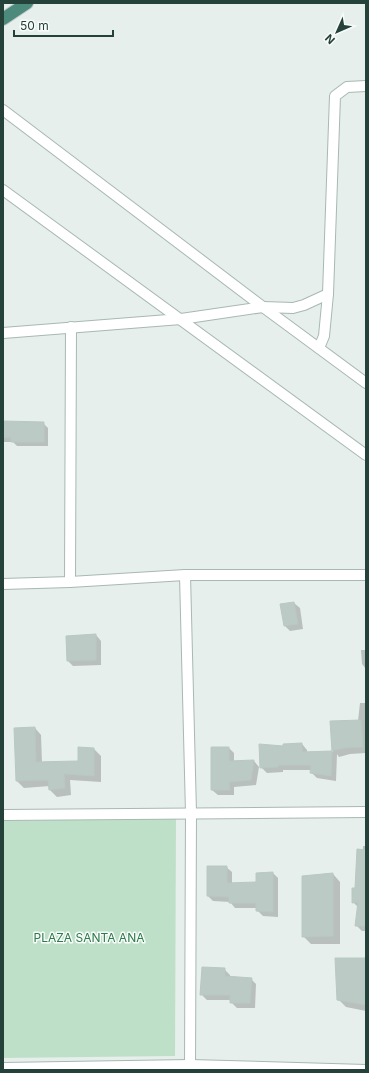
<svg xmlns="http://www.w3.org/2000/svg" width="369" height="1073" viewBox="0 0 369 1073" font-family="Inter,sans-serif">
<rect width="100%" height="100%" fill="#e6efeb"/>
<polygon fill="#bfe0c8" points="176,818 175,1056 3,1058 3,821"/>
<g fill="#0003">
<polygon points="3,422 43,423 48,428 48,446 17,446 13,442 3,442"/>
<polygon points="294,603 300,608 303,629 290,631 285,626 281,605"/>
<polygon points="96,635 101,641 101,665 73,666 68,661"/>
<polygon points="361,650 366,650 366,669 362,664"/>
<polygon points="360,703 366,703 366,753 350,754 339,757 337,754 336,781 317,778 312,773 312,770 283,770 283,772 267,773 261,767 284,748 302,744 307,750 307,753 333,752 331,722 358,721"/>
<polygon points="35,728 41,735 42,763 79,762 94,749 101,756 101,782 70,780 71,795 57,797 50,790 50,786 24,788 17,781"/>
<polygon points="229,748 234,753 234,762 254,761 259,767 256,785 234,787 234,795 218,795 212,790"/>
<polygon points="363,846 366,846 366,931 362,931 356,925 358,907 353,902 362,868"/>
<polygon points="226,867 232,872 232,884 257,883 273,873 278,878 278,917 263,916 257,910 257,908 235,908 230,902 213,901 208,896"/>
<polygon points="333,874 340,882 340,944 311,944 303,936"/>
<polygon points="366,959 366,1011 346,1007 338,999"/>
<polygon points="224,969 230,975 230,978 251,979 256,984 255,1008 237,1008 231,1002 231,1000 207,1000 202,995"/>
</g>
<g fill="#bbcac4" stroke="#b8c9c2">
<polygon points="3,421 44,422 44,442 11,442 11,437 3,438"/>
<polygon points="294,602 298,624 284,626 280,604"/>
<polygon points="96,634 96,660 67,661 66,636"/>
<polygon points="361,720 363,747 344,748 332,751 330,721"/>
<polygon points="35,727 36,762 78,761 78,747 94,748 94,776 64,774 65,788 49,790 48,780 16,781 14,728"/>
<polygon points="302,743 302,752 332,751 331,776 310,773 311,765 278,765 278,767 260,768 259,744 283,746 283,744"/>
<polygon points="211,747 229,747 229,761 254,760 251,780 229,782 230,790 211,790"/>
<polygon points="357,849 366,850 366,926 355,926 358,902 352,903 352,888 355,888"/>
<polygon points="207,866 227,866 227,883 256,882 256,873 273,872 273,912 256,911 256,903 229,903 229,897 207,896"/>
<polygon points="333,873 333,936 302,937 302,876"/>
<polygon points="335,958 366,958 366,1005 337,1000"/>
<polygon points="202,967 225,968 225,976 252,978 250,1003 230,1003 230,995 200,995"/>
</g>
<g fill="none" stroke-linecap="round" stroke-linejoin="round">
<g stroke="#a8b8b2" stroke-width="12">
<g id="minor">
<polyline points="3,110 263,307 366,383"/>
<polyline points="3,190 366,455"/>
<polyline points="3,333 181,319 263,307 293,308 304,305 328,294"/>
<polyline points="319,348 324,336 328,294 335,96 347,87 366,86"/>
<polyline points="185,575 191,813 190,1070"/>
<polyline points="70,582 71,327"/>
<polyline points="3,584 70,582 185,575 366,575"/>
<polyline points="3,815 366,812"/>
<polyline points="3,1068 190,1065 366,1070"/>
</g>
</g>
<g stroke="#c2cac8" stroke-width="14">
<polyline id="trunk" points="3,19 27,3"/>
</g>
<use href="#minor" stroke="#fff" stroke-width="10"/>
<use href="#trunk" stroke="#4c8a7c" stroke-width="12"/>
</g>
<g text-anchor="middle" stroke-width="3" stroke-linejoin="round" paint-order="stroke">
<g font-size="12" fill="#2d7a4b" stroke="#f7fbf9">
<text x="89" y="942">PLAZA SANTA ANA</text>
</g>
</g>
<rect width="369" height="1073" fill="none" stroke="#24423a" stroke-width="8"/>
<g transform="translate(337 32) rotate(225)" stroke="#f7fbf9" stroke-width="3" paint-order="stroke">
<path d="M0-3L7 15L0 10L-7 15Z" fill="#24423a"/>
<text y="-6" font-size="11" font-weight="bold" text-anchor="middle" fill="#24423a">N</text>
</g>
<path d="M14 30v6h99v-6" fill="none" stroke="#24423a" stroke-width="2"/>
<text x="20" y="30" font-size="12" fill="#24423a" stroke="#f7fbf9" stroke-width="3" paint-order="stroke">50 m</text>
</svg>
